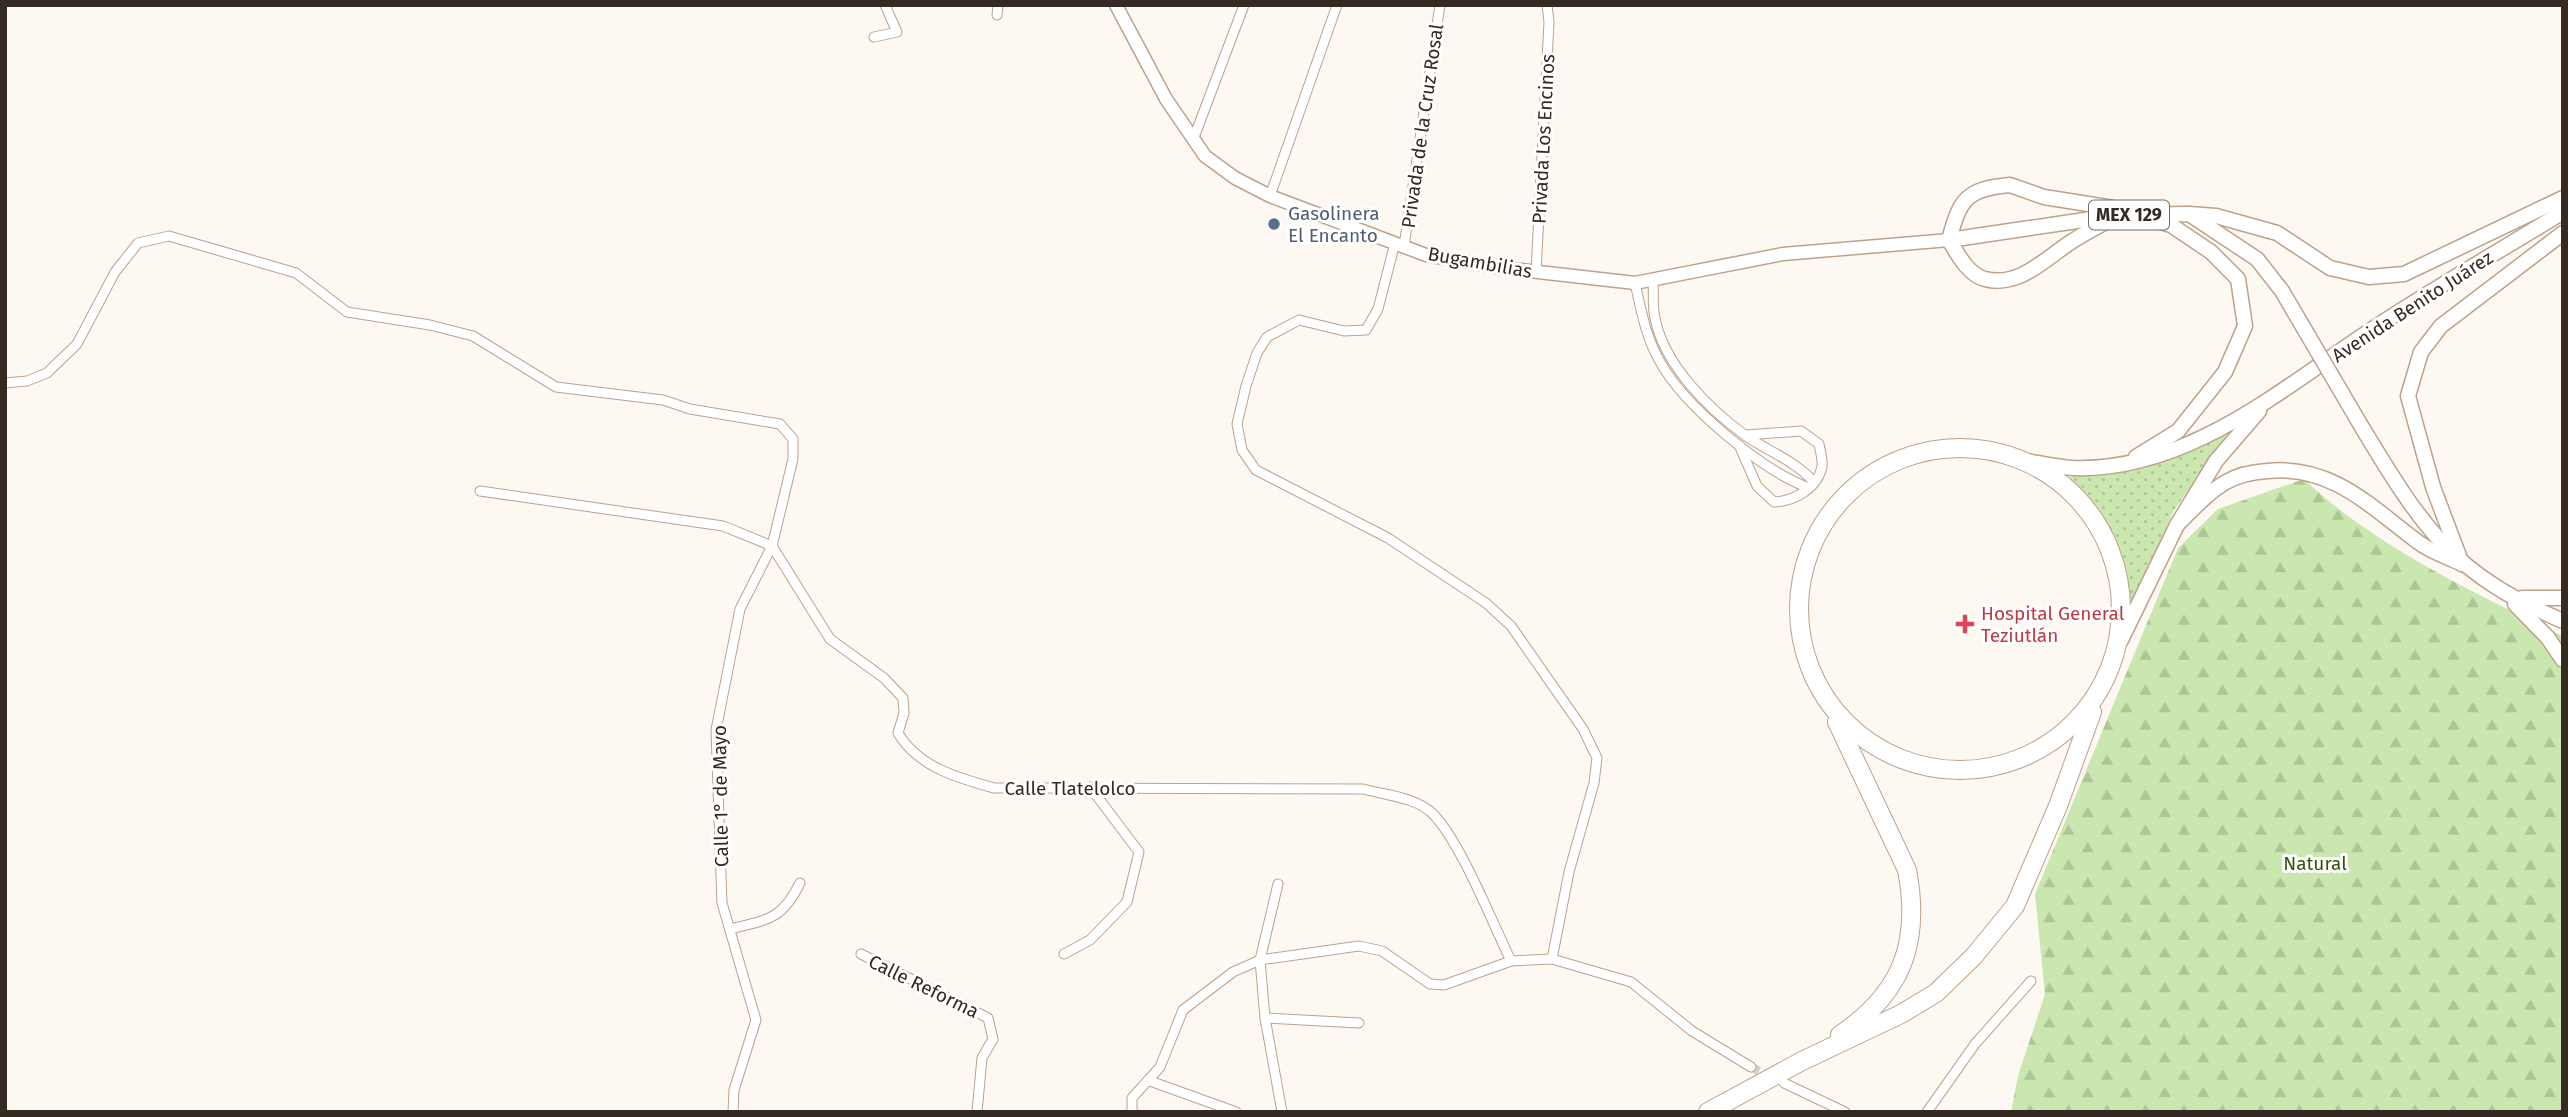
<svg xmlns="http://www.w3.org/2000/svg" width="2568" height="1117" viewBox="0 0 2568 1117" font-family="'Fira Sans',sans-serif">
<defs>
<pattern id="forest-firs" width="22" height="20" patternUnits="userSpaceOnUse" patternTransform="scale(1.75)"><rect width="22" height="20" fill="#cae7b0"/><path d="M5 1l3.5 6h-7zM16 11l3.5 6h-7z" fill="#aec697"/></pattern>
<pattern id="park-dots" width="8" height="8" patternUnits="userSpaceOnUse" patternTransform="scale(1.75)"><rect width="8" height="8" fill="#cae7b0"/><path d="M2 2h.1M6 6h.1" fill="none" stroke="#aec697" stroke-width="1.8" stroke-linecap="round"/></pattern>
</defs>
<rect width="100%" height="100%" fill="#fef8f3"/>
<path fill="url(#forest-firs)" d="M2304 479C2371 544 2478 595 2563 636V1112H2011L2018 1076 2045 994 2035 894 2178 548 2218 509Z"/>
<path fill="url(#park-dots)" d="M2228 433 2173 512 2131 606C2116 549 2105 520 2062 478L2143 468Z"/>
<g fill="none" stroke-linecap="round" stroke-linejoin="round">
<polyline stroke="#d6cfc9" stroke-width="9" stroke-dasharray="9 4.5" stroke-linecap="butt" points="1751,1067 1773,1078"/>
<g stroke="#bda28b" stroke-width="11">
<g id="minor">
<polyline points="997,15 998,5"/>
<polyline points="874,37 897,32 885,5"/>
<polyline points="1193,140 1244,5"/>
<polyline points="1270,196 1337,5"/>
<polyline points="1395,243 1378,309 1366,330 1344,331 1299,320 1267,337 1257,353 1246,386 1237,424 1242,450 1256,470 1388,538 1486,603 1511,626 1583,729 1597,758 1594,783 1569,872 1552,959"/>
<polyline points="1404,246 1440,5"/>
<polyline points="1536,272 1549,22 1547,5"/>
<path d="M1653 280C1654 292 1652 306 1655 318 1664 365 1709 409 1746 436 1768 451 1795 461 1813 481"/>
<path d="M1635 283C1641 310 1646 337 1659 360 1683 405 1761 470 1809 488"/>
<polyline points="5,383 27,381 47,373 77,344 115,272 138,243 169,236 296,273 347,312 430,325 473,336 556,387 663,400 690,409 780,424 793,439 793,459 772,546 740,609 716,730 722,903 756,1020 734,1090 733,1112"/>
<path d="M1739 445 1757 486 1774 502C1794 501 1817 489 1822 467 1823 460 1820 450 1819 444L1801 431 1746 435"/>
<polyline points="480,491 723,526 772,546"/>
<path d="M772 546 830 639 884 678 903 698 904 713 898 733C918 767 958 778 994 788L1363 789C1385 795 1416 797 1433 814 1460 841 1493 924 1511 961"/>
<polyline points="1278,884 1260,960 1265,1018 1282,1112"/>
<path d="M730 929C767 920 782 920 800 883"/>
<polyline points="861,954 988,1018 993,1039 982,1058 977,1112"/>
<polyline points="1064,954 1090,940 1127,902 1139,852 1090,787"/>
<polyline points="1265,1018 1359,1023"/>
<polyline points="1150,1081 1236,1112"/>
<polyline points="1784,1083 1845,1112"/>
<polyline points="1132,1112 1132,1098 1160,1067 1183,1010 1233,972 1260,960 1359,946 1382,951 1430,984 1444,985 1511,961 1552,959 1631,982 1692,1031 1751,1067"/>
<polyline points="1927,1112 1975,1044 2031,981"/>
</g>
</g>
<g stroke="#bda28b" stroke-width="15">
<polyline id="secondary" points="1116,5 1166,99 1205,156 1235,178 1270,196 1426,255 1503,268 1635,283 1783,254 1949,240"/>
</g>
<g stroke="#bda28b" stroke-width="17">
<g id="primary">
<path d="M2010 185 2044 197 2113 208 2118 215C2103 224 2086 232 2071 242 2046 258 2019 288 1985 279 1968 275 1957 253 1949 240 1960 199 1966 189 2010 185Z"/>
<polyline points="2189,214 2216,216 2277,233 2330,268 2369,277 2404,274 2563,198"/>
<polyline points="1949,240 2118,215 2189,214 2257,259 2282,291"/>
<path d="M2363 429C2423 528 2452 574 2563 621"/>
<polyline points="2136,457 2178,431 2225,372 2245,326 2238,279 2211,252 2171,225 2151,219"/>
<path d="M2025 461C2041 463 2057 467 2073 468 2185 472 2279 391 2368 332 2431 290 2498 252 2563 212"/>
<path d="M2177 525C2192 510 2207 493 2226 482 2238 475 2253 472 2267 471 2331 464 2371 507 2418 542 2431 552 2448 557 2462 564"/>
<polyline points="2462,564 2433,487 2408,396 2421,352 2441,326 2563,233"/>
<polyline points="2522,598 2563,598"/>
<polyline points="2515,604 2548,638 2563,660"/>
<polyline points="2121,640 2177,525 2216,461 2259,411"/>
</g>
</g>
<g stroke="#bda28b" stroke-width="20">
<g id="motorway">
<circle cx="1960" cy="609" r="161"/>
<path d="M1837 722 1907 870C1921 943 1902 993 1840 1035"/>
<polyline points="1708,1112 1802,1061 1901,1014 1936,993 1974,956 2015,906 2058,806 2092,712"/>
</g>
</g>
<use href="#minor" stroke="#fff" stroke-width="9"/>
<use href="#secondary" stroke="#fff" stroke-width="12"/>
<use href="#primary" stroke="#fff" stroke-width="14"/>
<use href="#motorway" stroke="#fff" stroke-width="18"/>
<g stroke="#bda28b" stroke-width="17" stroke-linecap="butt">
<polyline id="primary-bridge" points="2282,291 2363,429"/>
</g>
<use href="#primary-bridge" stroke="#fff" stroke-width="14"/>
</g>
<circle fill="#5c6f8a" stroke="#fff" stroke-width="2.5" cx="1274" cy="224" r="7"/>
<path fill="#e0444e" stroke="#fff" stroke-width="2.5" d="M1961.5 613.5h7v7h7v7h-7v7h-7v-7h-7v-7h7z"/>
<g text-anchor="middle" stroke-width="6" stroke-linejoin="round" paint-order="stroke">
<rect fill="#fff" stroke="#726a64" stroke-width="2" x="2089" y="200.5" width="80" height="29" rx="5"/>
<g font-size="18" font-weight="bold" fill="#352a21">
<text x="2129" y="221">MEX 129</text>
</g>
<g font-size="19" fill="#352a21" stroke="#fff">
<text transform="translate(1422 126) rotate(-82)" y="7">Privada de la Cruz Rosal</text>
<text transform="translate(1543 139) rotate(-87)" y="7">Privada Los Encinos</text>
<text transform="translate(1480 262) rotate(10)" y="7">Bugambilias</text>
<text transform="translate(2412 306) rotate(-33)" y="7">Avenida Benito Juárez</text>
<text x="1070" y="795">Calle Tlatelolco</text>
<text transform="translate(720 796) rotate(-91)" y="7">Calle 1° de Mayo</text>
<text transform="translate(924 986) rotate(26)" y="7">Calle Reforma</text>
</g>
<g font-size="19" fill="#4e5e75" stroke="#fff" text-anchor="start">
<text x="1288" y="220">Gasolinera<tspan x="1288" dy="22">El Encanto</tspan></text>
</g>
<g font-size="19" fill="#be3a42" stroke="#fff" text-anchor="start">
<text x="1981" y="620">Hospital General<tspan x="1981" dy="22">Teziutlán</tspan></text>
</g>
<g font-size="19" fill="#355306" stroke="#fff">
<text x="2315" y="870">Natural</text>
</g>
</g>
<rect width="2568" height="1117" fill="none" stroke="#352a21" stroke-width="14"/>
</svg>
